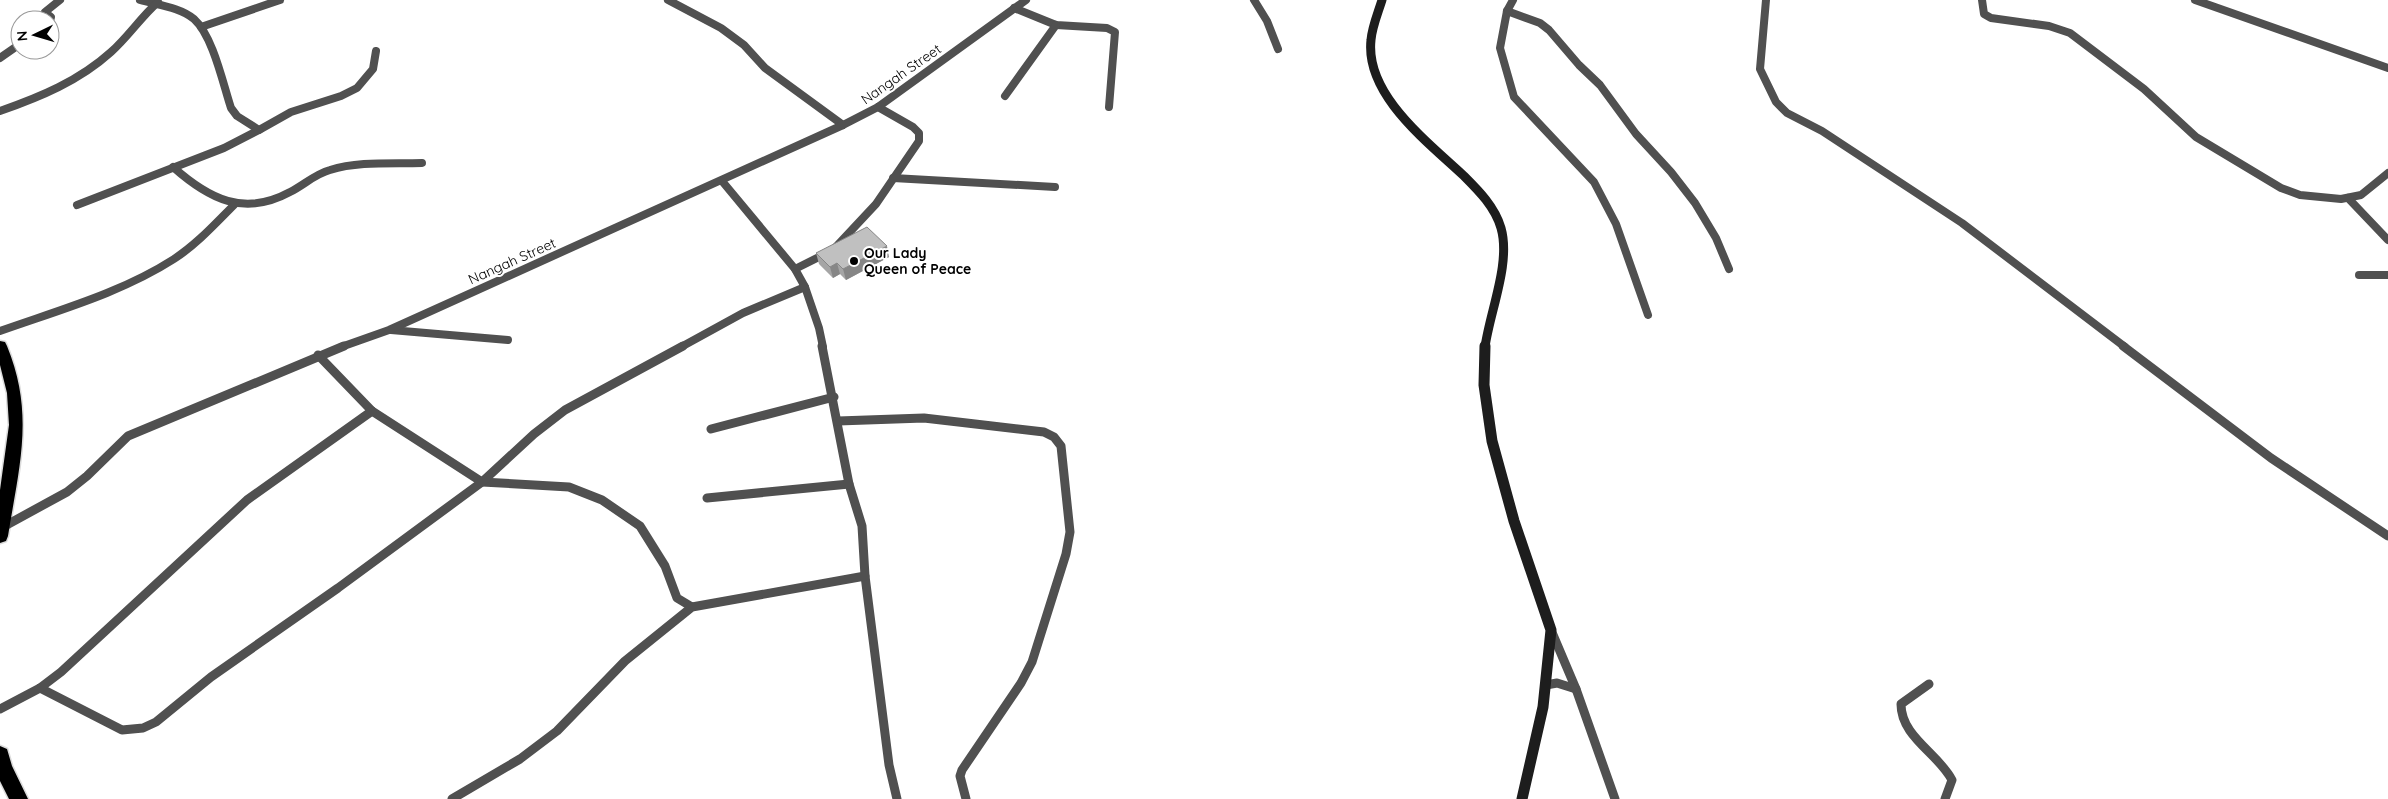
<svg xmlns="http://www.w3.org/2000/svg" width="2388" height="799" viewBox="0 0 2388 799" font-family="Quicksand,sans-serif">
<rect width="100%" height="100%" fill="#fff"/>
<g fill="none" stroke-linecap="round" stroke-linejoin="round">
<g stroke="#dbdbdb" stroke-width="3">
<g id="highway">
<path d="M0 341 5 342 7 346C35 414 19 467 8 536L6 541 0 543V490L9 425 7 393 0 365Z"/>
<polygon points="0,746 7,749 12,766 28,799 9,799 0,781"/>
</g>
</g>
<g stroke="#505050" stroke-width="8">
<path d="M140 0C157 5 180 7 194 19 213 36 223 84 231 108L237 116 259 130 291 112 341 96 357 88 373 69 376 51"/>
<polyline points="668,0 721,28 744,45 765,68 843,125"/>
<polyline points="1254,0 1267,21 1278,49"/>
<polyline points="1513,0 1507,11 1540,23 1549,30 1579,65 1600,85 1636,134 1671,172 1695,203 1716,238 1729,269"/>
<polyline points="1766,0 1760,69 1776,102 1787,113 1822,131 1962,223 2125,347"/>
<polyline points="1982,0 1984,14 1991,18 2049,26 2070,33 2144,89 2196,137 2281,188 2300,195 2341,199 2361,195 2388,173"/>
<polyline points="2195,0 2388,68"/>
<polyline points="1014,8 1056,25 1107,28 1115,32 1109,107"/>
<polyline points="1507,11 1500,48 1514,97 1594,182 1616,224 1648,315"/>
<polyline points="50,21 51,17 45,12 60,0"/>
<polyline points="201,27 280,0"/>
<polyline points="0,58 20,44"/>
<polyline points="1005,96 1056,25"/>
<path d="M0 111C40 97 79 81 111 52 128 37 141 17 158 2"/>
<path d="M173 167C209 199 244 217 290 192 304 185 315 174 330 170 359 161 392 164 422 163"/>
<polyline points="893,178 1055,187"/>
<polyline points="722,181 795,269 805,287 819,328 823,347"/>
<polyline points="2348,198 2388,240"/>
<polyline points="77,205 224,148 259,130"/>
<polyline points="795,269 833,250 876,204 919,141 919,133 913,127 878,107"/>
<polyline points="2359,275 2388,275"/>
<polyline points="391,330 508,340"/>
<path d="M0 331C59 310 121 293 174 259 197 244 215 224 234 205"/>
<polyline points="341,347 389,330 843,125 878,107 1026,0"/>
<polyline points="681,347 743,313 805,287"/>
</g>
<g stroke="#505050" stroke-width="9">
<polyline points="822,346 849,484 862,526 865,576 889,765 897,799"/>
<polyline points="2123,346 2271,458 2388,536"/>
<polyline points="318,355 372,411 482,482 569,487 602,500 640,526 665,566 677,598 692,607"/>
<polyline points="838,421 924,418 1044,432 1054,437 1061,446 1070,532 1066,554 1032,662 1021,683 962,770 960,776 966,799"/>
<polyline points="711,429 834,397"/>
<polyline points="707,498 849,484"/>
<polyline points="1,528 67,492 87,476 128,436 344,346"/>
<polyline points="1551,630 1576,689 1615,799"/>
<path d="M1929 684 1901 704C1901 737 1938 753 1952 780L1945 799"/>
<polyline points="1546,685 1557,683 1576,689"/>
<polyline points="40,688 122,730 143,728 156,722 211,677 338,588 482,482 534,434 565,410 683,346"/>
<polyline points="0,709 40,688 61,672 247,500 372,411"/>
<polyline points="452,799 520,759 557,731 625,661 692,607 865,576"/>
</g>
<path stroke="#1d1d1d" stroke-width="9" d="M1382 0C1378 13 1372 27 1371 40 1365 95 1428 142 1464 176 1479 191 1495 207 1501 228 1511 263 1490 311 1485 347"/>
<polyline stroke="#1d1d1d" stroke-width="11" points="1485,346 1484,385 1492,441 1514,521 1551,630 1543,707 1522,799"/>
<use href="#highway" fill="#000" fill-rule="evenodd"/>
</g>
<polygon fill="#a5a5a5" points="816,253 889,257 846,280 840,274 833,278 819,264"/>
<g fill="#868686">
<polygon points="887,246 889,257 846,280 843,269"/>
<polygon points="837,263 840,274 833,278 830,267"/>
</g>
<polygon fill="#c0c0c0" stroke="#868686" points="867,227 887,246 843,269 837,263 830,267 816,253"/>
<circle fill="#000" stroke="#fff" stroke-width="2" cx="854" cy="261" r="5"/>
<g text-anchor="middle" stroke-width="4" stroke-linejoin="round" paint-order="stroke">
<g font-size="14" fill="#000" stroke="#fff">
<text transform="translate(901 74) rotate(-35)" y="5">Nangah Street</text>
<text transform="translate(512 261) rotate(-24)" y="5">Nangah Street</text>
</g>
<g font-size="14" font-weight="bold" fill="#000" stroke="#fff" text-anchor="start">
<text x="864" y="258">Our Lady<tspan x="864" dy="16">Queen of Peace</tspan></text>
</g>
</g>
<g transform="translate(35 35) rotate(265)"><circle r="24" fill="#ffffff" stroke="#999999"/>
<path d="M0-4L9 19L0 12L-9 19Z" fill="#000000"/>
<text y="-8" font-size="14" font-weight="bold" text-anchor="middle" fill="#000000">N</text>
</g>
</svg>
